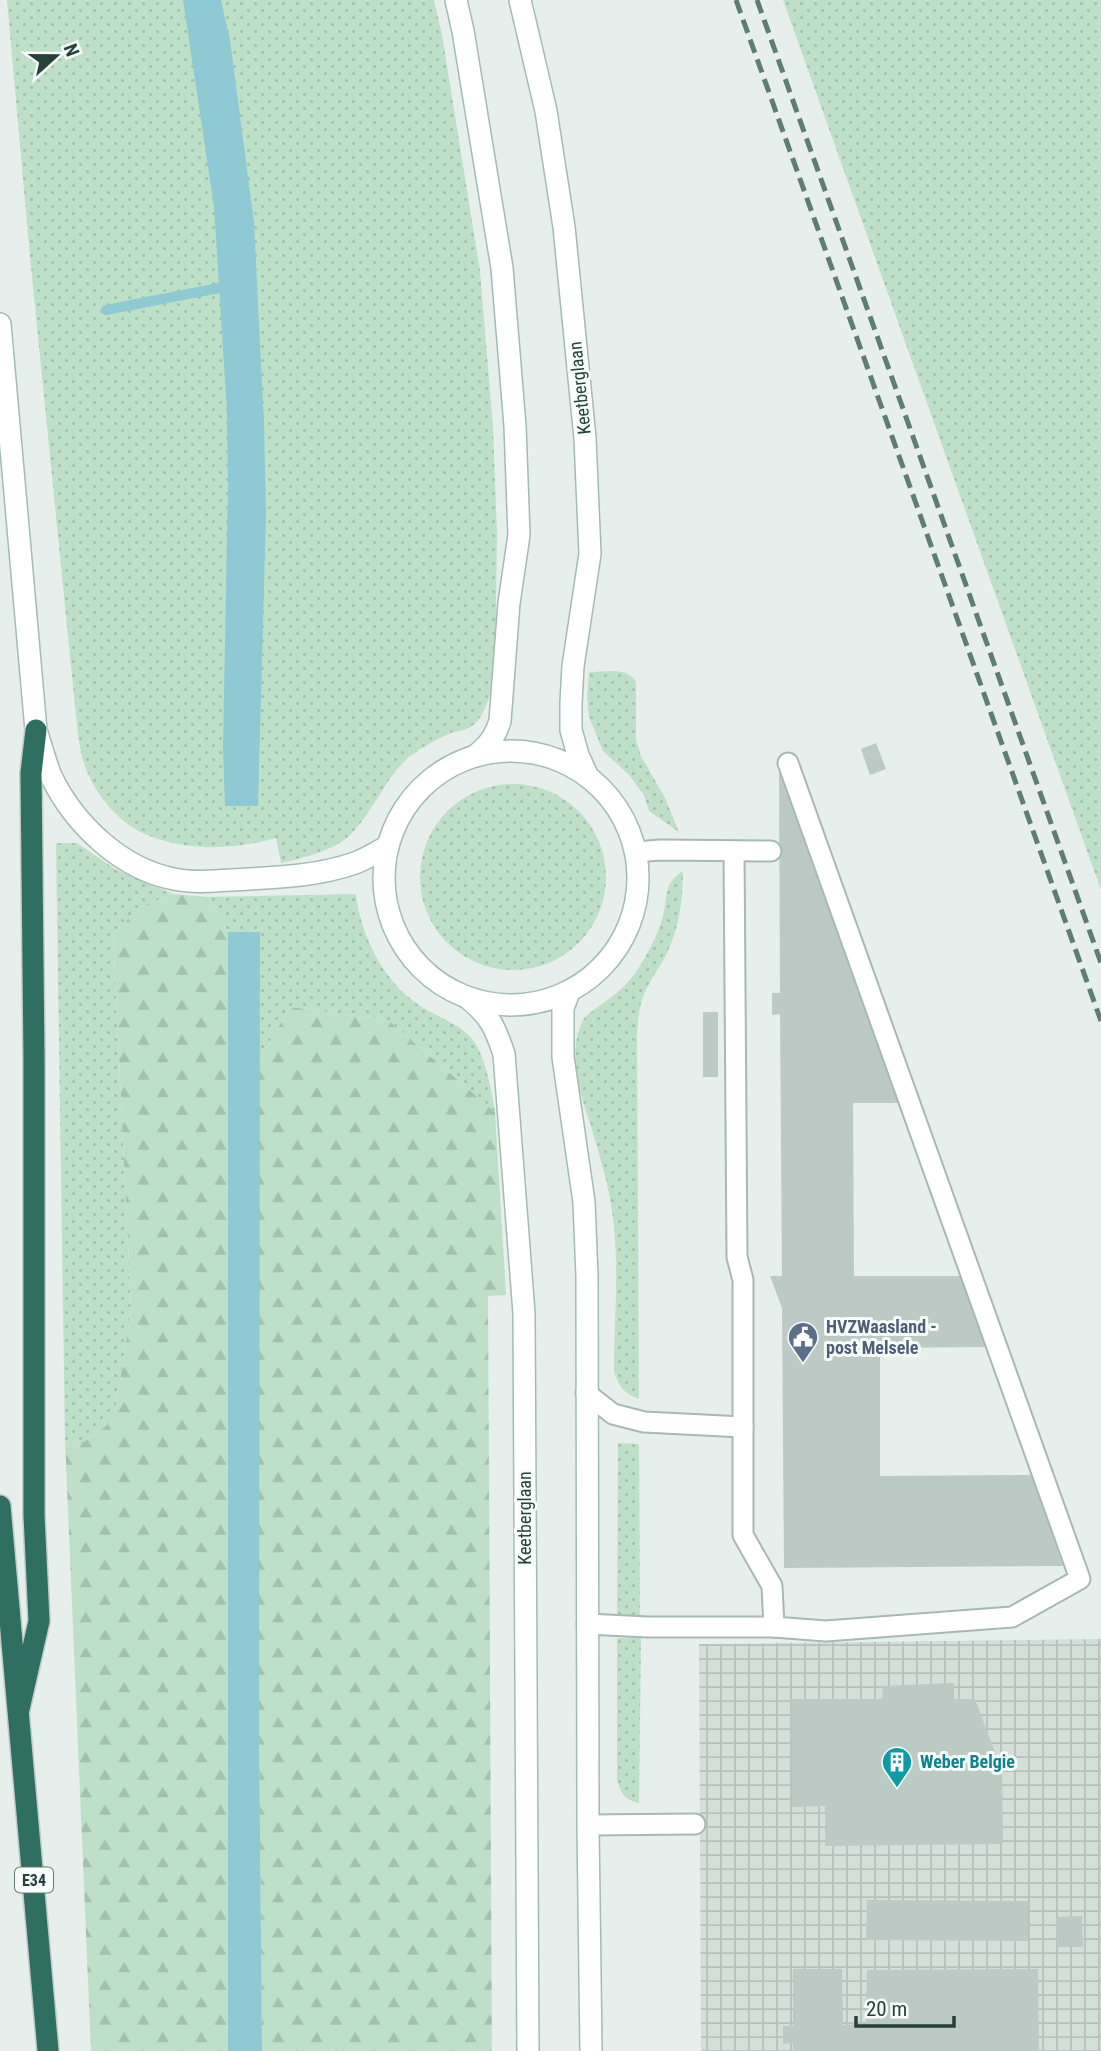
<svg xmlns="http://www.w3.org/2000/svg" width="1101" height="2051" viewBox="0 0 1101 2051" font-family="'Roboto Condensed',sans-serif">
<defs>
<pattern id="industrial-grid" width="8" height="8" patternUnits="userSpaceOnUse" patternTransform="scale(1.75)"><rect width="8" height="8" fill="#d4dfda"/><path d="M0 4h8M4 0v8" fill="none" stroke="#b6c1bc"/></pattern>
<pattern id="grass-dots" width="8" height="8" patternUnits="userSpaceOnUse" patternTransform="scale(1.75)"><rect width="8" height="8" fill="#bfe0c8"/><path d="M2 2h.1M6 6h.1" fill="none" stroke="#a4c1ad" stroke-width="1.8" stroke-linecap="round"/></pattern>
<pattern id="forest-firs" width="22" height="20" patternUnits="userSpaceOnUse" patternTransform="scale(1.75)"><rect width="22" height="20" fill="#bfe0c8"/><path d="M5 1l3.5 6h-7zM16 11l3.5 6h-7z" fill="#a4c1ad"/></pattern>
</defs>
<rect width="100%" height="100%" fill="#e6efeb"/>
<polygon fill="url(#industrial-grid)" points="1101,1639 1101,2051 701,2051 699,1644"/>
<g fill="url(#grass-dots)">
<path d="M7 0H434L442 35 480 271 493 427 497 534 495 673C492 689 486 716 472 726 467 730 457 731 451 733 437 739 421 748 409 757 385 778 375 808 354 831 339 849 304 858 281 863L276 838C235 850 183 852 143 833 120 823 98 797 88 774 80 756 78 735 76 716L29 246Z"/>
<polygon points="783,0 1101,0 1101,890"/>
<path d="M589 672C604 672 628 666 636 682V740L641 756 665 798 679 832 649 811 644 795 629 775 603 751 589 717 587 696Z"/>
<circle cx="513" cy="877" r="93"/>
<polygon points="56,843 77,843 115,869 173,894 142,906 113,934 131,1309 114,1420 84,1442 65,1440"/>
<path d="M683 871C683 900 679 929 666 955 660 967 652 977 647 988 639 1003 638 1019 637 1035L639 1399C624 1394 618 1385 614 1371 614 1318 620 1263 612 1211 608 1181 598 1152 590 1123 579 1091 567 1053 583 1020 587 1013 613 997 620 990 635 977 645 958 653 942 658 933 662 921 664 912 667 894 666 881 683 871Z"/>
<path d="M356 894C361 939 387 988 427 1010 444 1020 465 1026 476 1044 486 1063 492 1090 495 1112L388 1020 290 1007 259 1061 260 932H228L208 897Z"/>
<polygon points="618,1443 639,1444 640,1619 617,1618"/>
<path d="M617 1638H641L639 1803C625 1800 621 1794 617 1780Z"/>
</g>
<g fill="url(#forest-firs)">
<polygon points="173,894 208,897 228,932 228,2051 91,2051 65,1440 84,1442 114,1420 131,1309 113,934 142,906"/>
<polygon points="290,1007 388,1020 495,1112 506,1295 488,1296 492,2051 262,2051 259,1724 259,1061"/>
</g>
<g fill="#8ec9d4">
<polygon points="183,0 221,0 230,40 254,223 264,424 266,513 258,806 225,806 223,747 228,486 227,412 214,207"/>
<polygon points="228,932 260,932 259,1724 262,2051 228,2051"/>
</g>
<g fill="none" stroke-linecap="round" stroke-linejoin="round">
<polyline stroke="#8ec9d4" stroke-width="10" points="106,310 229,286"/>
</g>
<g fill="#bbcac4">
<polygon points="876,743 886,769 870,775 861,749"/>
<polygon points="779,769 899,1103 853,1103 854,1276 960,1276 986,1347 880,1348 880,1476 1032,1475 1063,1566 784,1568 782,1308 770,1276 782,1276 780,1014 772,1015 772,993 780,993"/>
<rect x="703" y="1012" width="15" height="65"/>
<polygon points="954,1683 954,1699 975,1699 1002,1771 1003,1844 825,1846 825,1806 792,1807 791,1699 882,1699 883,1686"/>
<polygon points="867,1900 1028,1901 1028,1941 866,1940"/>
<polygon points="1082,1916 1083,1947 1057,1947 1056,1917"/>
<polygon points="793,1969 842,1969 843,2025 866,2024 867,1970 1038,1969 1039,2051 793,2051 793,2043 783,2044 783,2026 793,2026"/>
</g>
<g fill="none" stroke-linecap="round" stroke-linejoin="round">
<g stroke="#a8b8b2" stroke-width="23">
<g id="lane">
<polyline points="734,851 737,1257 743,1280 743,1535 772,1586 774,1627 826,1631 1012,1617 1080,1579 788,763"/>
<polyline points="636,852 660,850 771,851"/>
<polyline points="586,1393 613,1414 644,1422 743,1427"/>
<polyline points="587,1624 647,1627 774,1627"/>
<polyline points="588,1825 695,1824"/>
</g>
</g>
<g stroke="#a4bbb3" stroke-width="24">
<g id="secondary">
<path d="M456 0 463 31 502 268 515 426 519 535 509 603 500 721C495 737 488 746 475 756"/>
<polyline points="520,0 546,111 564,227 585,438 590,554 573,666 571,703 571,730 578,755 588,777"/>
<path d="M0 324 36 730C41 745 45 761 51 776 74 824 121 869 174 879 198 884 225 880 249 879 285 877 321 875 355 863 366 859 377 852 388 846"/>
<circle cx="511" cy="878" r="127"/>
<polyline points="569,992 563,1008 563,1057 584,1202 587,1276 588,1825 591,2051"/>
<path d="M468 998C490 1016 495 1027 504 1054L524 1313 528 2051"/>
</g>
</g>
<g stroke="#c2cac8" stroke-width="24">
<g id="highway">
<polyline points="0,1506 48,2051"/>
<polyline points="19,1709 39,1621 34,1515 34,1058 31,773 36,730"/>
</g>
</g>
<use href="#lane" stroke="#fff" stroke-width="19"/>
<use href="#secondary" stroke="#fff" stroke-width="21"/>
<use href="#highway" stroke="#2f6f62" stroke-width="21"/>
<g stroke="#5f7d75" stroke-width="5" stroke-dasharray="14 7" stroke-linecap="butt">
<polyline points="736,0 1101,1021"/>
<polyline points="757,0 1101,963"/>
</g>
</g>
<defs>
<g id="civic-pin" transform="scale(1.575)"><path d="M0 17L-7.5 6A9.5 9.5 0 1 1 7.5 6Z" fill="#5c6f8a" stroke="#f7fbf9"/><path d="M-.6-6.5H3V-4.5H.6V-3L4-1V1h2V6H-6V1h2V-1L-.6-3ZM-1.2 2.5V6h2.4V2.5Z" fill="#fff"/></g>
<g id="building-pin" transform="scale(1.575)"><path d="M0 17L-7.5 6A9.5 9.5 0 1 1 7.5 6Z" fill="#0f9aa8" stroke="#f7fbf9"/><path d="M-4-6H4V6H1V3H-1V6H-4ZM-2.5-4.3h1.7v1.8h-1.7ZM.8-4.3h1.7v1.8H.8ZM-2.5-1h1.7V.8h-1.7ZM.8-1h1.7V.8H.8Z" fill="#fff"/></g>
</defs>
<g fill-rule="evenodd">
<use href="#civic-pin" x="803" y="1337"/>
<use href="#building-pin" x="897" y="1762"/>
</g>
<g text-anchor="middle" stroke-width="6" stroke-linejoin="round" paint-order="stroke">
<rect fill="#f7fbf9" stroke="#637a73" stroke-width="2" x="15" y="1867.5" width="38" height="25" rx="5"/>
<g font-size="16" font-weight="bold" fill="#24423a">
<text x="34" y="1886">E34</text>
</g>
<g font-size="18" fill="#24423a" stroke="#f7fbf9">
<text transform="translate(580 388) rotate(-96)" y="6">Keetberglaan</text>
<text transform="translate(525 1518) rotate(-90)" y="6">Keetberglaan</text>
</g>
<g font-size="18" font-weight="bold" fill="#4e5e75" stroke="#f7fbf9" text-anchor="start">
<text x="826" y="1333">HVZWaasland -<tspan x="826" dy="21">post Melsele</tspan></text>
</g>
<g font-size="18" font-weight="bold" fill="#0d838f" stroke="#f7fbf9" text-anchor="start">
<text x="920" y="1768">Weber Belgie</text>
</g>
</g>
<g transform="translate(56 56) rotate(69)" stroke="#f7fbf9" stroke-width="5" paint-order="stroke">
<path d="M0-5L12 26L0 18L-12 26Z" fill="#24423a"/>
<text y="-10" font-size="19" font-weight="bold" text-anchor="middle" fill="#24423a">N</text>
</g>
<path d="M856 2016v10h98v-10" fill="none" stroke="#24423a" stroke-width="3.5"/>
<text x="866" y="2016" font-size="21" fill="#24423a" stroke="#f7fbf9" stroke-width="5" paint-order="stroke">20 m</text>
</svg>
